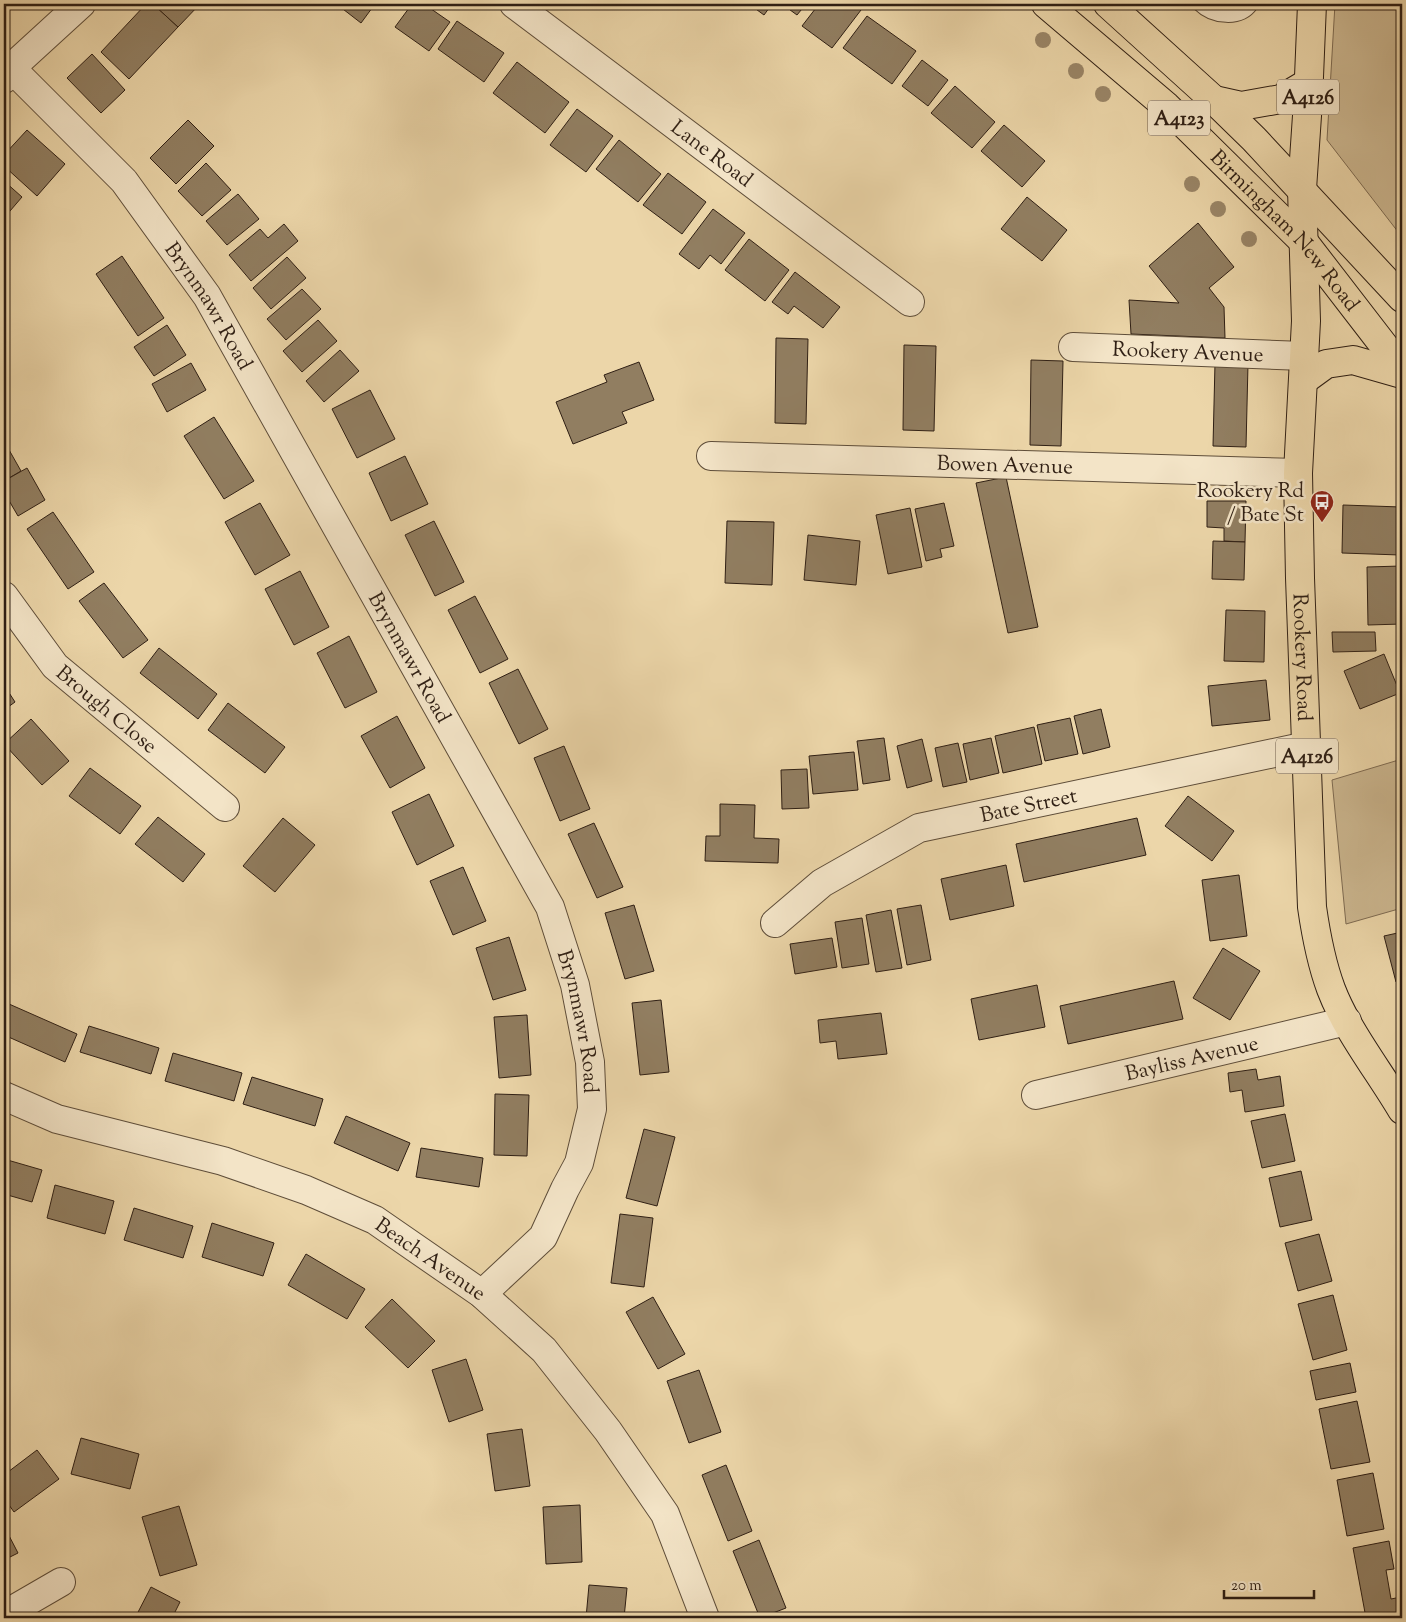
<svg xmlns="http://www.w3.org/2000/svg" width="1406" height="1622" viewBox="0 0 1406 1622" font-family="'Sorts Mill Goudy',serif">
<rect width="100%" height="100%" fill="#ecd6a9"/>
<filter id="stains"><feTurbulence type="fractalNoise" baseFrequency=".004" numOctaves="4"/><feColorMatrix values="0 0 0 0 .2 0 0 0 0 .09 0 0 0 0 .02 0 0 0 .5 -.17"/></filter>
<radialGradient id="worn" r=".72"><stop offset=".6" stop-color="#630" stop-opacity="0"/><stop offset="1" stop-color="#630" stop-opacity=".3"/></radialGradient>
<g fill="#ccb790" stroke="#7e6b52">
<polygon points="1335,4 1402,4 1402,237 1327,140"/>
<polygon points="1402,759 1402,908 1346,924 1332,780"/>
</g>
<g fill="#917e61" stroke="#2f1f14">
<polygon points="146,4 153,4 178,27 129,79 101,52"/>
<polygon points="153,4 200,4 178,27"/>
<polygon points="341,4 375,4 361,23 339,6"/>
<polygon points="412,4 424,4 450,22 429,51 395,27"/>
<polygon points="749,4 772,4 764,15"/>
<polygon points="782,4 806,4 797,15"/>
<polygon points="819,4 852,4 861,10 832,48 802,26"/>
<polygon points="867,16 916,51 892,84 843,48"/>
<polygon points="457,21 504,53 484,82 438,49"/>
<polygon points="92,54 125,90 101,113 67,78"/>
<polygon points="922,60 948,80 928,106 902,86"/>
<polygon points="517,62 569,102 545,133 493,93"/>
<polygon points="955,86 995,122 972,148 931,113"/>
<polygon points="577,109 613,136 586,172 550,145"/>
<polygon points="188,120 214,146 176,184 150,158"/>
<polygon points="1004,125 1045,161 1022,187 981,151"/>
<polygon points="27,130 65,164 37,196 4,166 4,155"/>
<polygon points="619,140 661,174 638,202 596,169"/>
<polygon points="206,163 231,190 202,216 178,191"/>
<polygon points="668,173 706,202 682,234 643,205"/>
<polygon points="4,181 22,197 4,218"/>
<polygon points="238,194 259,219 227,245 206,221"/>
<polygon points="1027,197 1067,230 1042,261 1001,229"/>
<polygon points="713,209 745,233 721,264 710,255 699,269 679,254"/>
<polygon points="1198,223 1234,267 1209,288 1224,307 1225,338 1131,334 1129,300 1179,303 1149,266"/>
<polygon points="284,224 298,241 251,281 229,255 260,229 268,238"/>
<polygon points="749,239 789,270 765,301 725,270"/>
<polygon points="122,256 164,318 138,336 96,274"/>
<polygon points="287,257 306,278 271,309 253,288"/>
<polygon points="795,272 840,307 823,328 794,306 788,314 772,302"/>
<polygon points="302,289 321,309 286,340 267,319"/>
<polygon points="318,320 337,341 302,372 283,351"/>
<polygon points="167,325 186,355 154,376 134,347"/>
<polygon points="776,338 808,339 806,424 775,423"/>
<polygon points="904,345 936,346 934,431 903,430"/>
<polygon points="340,350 359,371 324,402 306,381"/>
<polygon points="1031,360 1063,361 1061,446 1030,445"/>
<polygon points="639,362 654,400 622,412 627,423 573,444 556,402 607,382 604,375"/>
<polygon points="191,363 206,390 167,412 152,384"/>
<polygon points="1215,363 1248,364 1246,447 1213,446"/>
<polygon points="370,390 395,439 357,458 332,409"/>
<polygon points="214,417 254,481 224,499 184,436"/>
<polygon points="4,441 21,471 4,481"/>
<polygon points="405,456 428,504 391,521 369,473"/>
<polygon points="27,468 45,500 18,516 4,492 4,481"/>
<polygon points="1006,477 1038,627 1008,633 976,483"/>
<polygon points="1207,501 1246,501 1245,542 1224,541 1224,528 1207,527"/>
<polygon points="260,503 290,555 255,575 225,522"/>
<polygon points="944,503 954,546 940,549 942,557 926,561 915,509"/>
<polygon points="1343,505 1401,507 1400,555 1342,553"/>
<polygon points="910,508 922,567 888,574 876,515"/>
<polygon points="53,512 94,572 68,589 27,529"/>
<polygon points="434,521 464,582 435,596 405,535"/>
<polygon points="727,521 774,522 772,585 725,583"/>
<polygon points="808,535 860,541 856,585 804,580"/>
<polygon points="1213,541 1245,542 1244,580 1212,579"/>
<polygon points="1401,566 1402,624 1368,625 1367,567"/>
<polygon points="300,571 329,627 294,645 265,589"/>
<polygon points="104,583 148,640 123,658 79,601"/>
<polygon points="475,596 508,659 480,673 448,610"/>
<polygon points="1226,610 1265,611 1264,662 1224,661"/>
<polygon points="1332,632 1375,632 1376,651 1333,652"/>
<polygon points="349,636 377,692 345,708 317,653"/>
<polygon points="159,648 217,694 198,719 140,673"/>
<polygon points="1384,654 1400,693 1360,709 1344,671"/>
<polygon points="518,669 548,729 519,744 489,683"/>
<polygon points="1266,680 1270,720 1212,726 1208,686"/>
<polygon points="4,685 15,702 4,710"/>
<polygon points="228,703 285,747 265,773 208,730"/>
<polygon points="1101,709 1110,747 1083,754 1074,716"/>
<polygon points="397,716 425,768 390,788 361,736"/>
<polygon points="1070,718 1078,754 1045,761 1037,725"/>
<polygon points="31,719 69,761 42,785 4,744"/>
<polygon points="1034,727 1042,764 1003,773 995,736"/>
<polygon points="884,738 890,780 863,784 857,741"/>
<polygon points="991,738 999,773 970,780 963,744"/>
<polygon points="922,739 932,781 907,788 897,746"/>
<polygon points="958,743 967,782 943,787 935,748"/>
<polygon points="564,746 590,809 560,821 534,758"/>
<polygon points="854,752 858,790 813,794 809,756"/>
<polygon points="90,768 141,806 120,834 69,796"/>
<polygon points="807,769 809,808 782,809 781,770"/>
<polygon points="429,794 454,846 417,865 392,812"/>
<polygon points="1188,796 1234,831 1212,861 1165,826"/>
<polygon points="720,804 755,805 754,838 779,839 778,863 705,861 706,836 720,836"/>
<polygon points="158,817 205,854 183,882 135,844"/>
<polygon points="283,818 315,845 275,892 243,866"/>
<polygon points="1137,818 1146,855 1024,882 1016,844"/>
<polygon points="594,823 623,887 597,898 568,834"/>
<polygon points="1006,865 1014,906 950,920 941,879"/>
<polygon points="463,867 486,921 453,935 430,881"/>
<polygon points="1239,875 1247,936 1210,941 1202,880"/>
<polygon points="634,905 654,971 625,979 605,913"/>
<polygon points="921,905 931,960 907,965 897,909"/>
<polygon points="891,910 902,968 876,972 866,915"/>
<polygon points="862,918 869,964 842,968 835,922"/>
<polygon points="1402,932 1402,980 1396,982 1384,936"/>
<polygon points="509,937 526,990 493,1000 476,948"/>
<polygon points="832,938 837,967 795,974 790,944"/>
<polygon points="1223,948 1260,971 1230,1020 1193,998"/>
<polygon points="1174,981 1183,1019 1068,1044 1060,1006"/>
<polygon points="1037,985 1045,1027 979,1040 971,999"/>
<polygon points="661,1000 669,1072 640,1075 632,1003"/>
<polygon points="9,1004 77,1034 65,1062 4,1035 4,1016"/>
<polygon points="881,1013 887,1054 838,1059 836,1041 820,1043 818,1020"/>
<polygon points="527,1015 531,1075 499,1078 494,1017"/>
<polygon points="89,1026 159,1048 151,1074 80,1052"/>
<polygon points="173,1053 242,1073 234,1101 165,1081"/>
<polygon points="1256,1069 1258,1080 1280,1076 1284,1106 1245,1112 1242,1090 1230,1092 1228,1073"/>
<polygon points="252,1077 323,1099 315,1126 243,1104"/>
<polygon points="495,1094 529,1095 527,1156 494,1155"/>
<polygon points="1285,1114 1295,1161 1262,1168 1251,1121"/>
<polygon points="346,1116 410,1143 398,1171 334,1143"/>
<polygon points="644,1129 675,1137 657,1206 626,1198"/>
<polygon points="421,1148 483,1158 479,1187 416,1177"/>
<polygon points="4,1159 42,1170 32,1202 4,1194"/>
<polygon points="1301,1171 1312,1220 1280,1227 1269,1178"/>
<polygon points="55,1185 114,1201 105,1234 47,1218"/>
<polygon points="134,1208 193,1226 183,1258 124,1240"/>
<polygon points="620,1214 653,1218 644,1287 611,1283"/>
<polygon points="212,1223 274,1243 263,1276 202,1257"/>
<polygon points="1319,1234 1332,1281 1298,1291 1285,1243"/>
<polygon points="306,1254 365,1289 347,1319 288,1285"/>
<polygon points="1333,1295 1347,1350 1313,1360 1298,1304"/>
<polygon points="653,1297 685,1354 658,1369 626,1312"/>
<polygon points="392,1299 435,1341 408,1368 365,1327"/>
<polygon points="466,1359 483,1410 449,1422 432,1370"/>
<polygon points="1350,1363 1356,1392 1316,1400 1310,1371"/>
<polygon points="699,1370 721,1432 689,1443 667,1381"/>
<polygon points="1357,1401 1370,1462 1331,1469 1319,1409"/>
<polygon points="522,1429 530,1486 495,1491 487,1434"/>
<polygon points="81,1438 139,1454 130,1489 71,1474"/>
<polygon points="37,1450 59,1479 14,1512 4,1498 4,1475"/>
<polygon points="726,1465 752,1531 728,1541 702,1475"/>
<polygon points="1373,1473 1384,1529 1347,1536 1337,1480"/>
<polygon points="580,1505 582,1562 546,1564 543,1507"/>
<polygon points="179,1506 197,1565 160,1576 142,1517"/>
<polygon points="4,1526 18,1553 4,1560"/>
<polygon points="759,1540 786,1608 760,1618 733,1551"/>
<polygon points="1389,1541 1394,1569 1386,1570 1391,1599 1401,1597 1402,1618 1366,1618 1353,1548"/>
<polygon points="589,1585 627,1588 624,1618 586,1618"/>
<polygon points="151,1587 180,1602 172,1618 135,1618"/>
</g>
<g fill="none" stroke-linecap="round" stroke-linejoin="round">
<g stroke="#5e4d39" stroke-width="16">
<path id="lane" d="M1200 4C1213 17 1240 20 1251 4"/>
</g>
<g stroke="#5e4d39" stroke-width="30">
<g id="street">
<path id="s1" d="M514 4 910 302"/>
<path id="s2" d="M11 68 124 181 207 296 550 907 575 985 590 1062 592 1109 579 1163 565 1189 543 1237 482 1294"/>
<polyline points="4,79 11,68 81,4"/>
<path id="s3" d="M1073 347 1304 356"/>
<path id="s4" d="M711 456 1298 473"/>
<path id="s5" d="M4 596 55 666 225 807"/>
<path id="s6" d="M775 923 822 883 919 828 1307 746"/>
<path id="s7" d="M1036 1095 1347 1021"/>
<path id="s8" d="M4 1096 57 1119 223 1161 306 1190 375 1220 482 1294 544 1350 608 1431 665 1514 705 1618"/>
<polyline points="4,1615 61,1582"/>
</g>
</g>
<g stroke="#2f1f14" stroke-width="30">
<g id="primary">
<path id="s9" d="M1312 4 1308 101 1302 189 1306 321 1298 473 1300 578 1312 907C1316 935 1321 962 1331 989 1347 1031 1379 1071 1402 1110"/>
</g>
</g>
<g stroke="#2f1f14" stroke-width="30">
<g id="highway">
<path id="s10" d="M1046 4 1166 106 1304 242 1402 369"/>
<polyline points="1108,4 1214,100 1254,139 1402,298"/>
<polyline points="1214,100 1241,106 1281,99 1308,83"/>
<polyline points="1304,380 1326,364 1353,360 1402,374"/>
</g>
</g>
<use href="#lane" stroke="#f3e4c7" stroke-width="14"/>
<use href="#street" stroke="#f3e4c7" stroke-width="28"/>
<use href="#primary" stroke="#ecd6a9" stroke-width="28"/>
<use href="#highway" stroke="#ecd6a9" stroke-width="28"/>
</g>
<g fill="#9a8668">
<circle cx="1043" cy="40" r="8"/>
<circle cx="1076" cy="71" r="8"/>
<circle cx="1103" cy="94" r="8"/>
<circle cx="1192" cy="184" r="8"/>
<circle cx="1218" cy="209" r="8"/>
<circle cx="1249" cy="239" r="8"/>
</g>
<defs>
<g id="bus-pin" transform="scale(1.25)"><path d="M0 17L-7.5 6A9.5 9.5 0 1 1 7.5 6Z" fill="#8f2418" stroke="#f3e4c7"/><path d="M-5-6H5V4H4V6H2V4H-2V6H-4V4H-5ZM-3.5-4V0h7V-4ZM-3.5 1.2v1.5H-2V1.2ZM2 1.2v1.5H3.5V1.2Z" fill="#fff"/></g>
</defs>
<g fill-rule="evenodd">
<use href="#bus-pin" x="1322" y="502"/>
</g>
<g text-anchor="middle" stroke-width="5" stroke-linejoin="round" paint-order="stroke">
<g fill="#f3e4c7" stroke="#6a5a4a" stroke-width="1">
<rect x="1277" y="79.5" width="62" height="35" rx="4"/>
<rect x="1148" y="100.5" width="62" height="35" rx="4"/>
<rect x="1276" y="738.5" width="62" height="35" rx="4"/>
</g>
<g font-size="20" font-weight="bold" fill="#2f1f14">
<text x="1308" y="104">A4126</text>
<text x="1179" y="125">A4123</text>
<text x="1307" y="763">A4126</text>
</g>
<g font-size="21" fill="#2f1f14" stroke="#f3e4c7">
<text dy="7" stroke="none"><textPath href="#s1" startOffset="248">Lane Road</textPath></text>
<text dy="7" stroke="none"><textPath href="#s10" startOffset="330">Birmingham New Road</textPath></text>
<text dy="7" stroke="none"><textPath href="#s2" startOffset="311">Brynmawr Road</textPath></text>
<text dy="7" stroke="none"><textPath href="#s3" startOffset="115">Rookery Avenue</textPath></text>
<text dy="7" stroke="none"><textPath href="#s4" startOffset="294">Bowen Avenue</textPath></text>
<text dy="7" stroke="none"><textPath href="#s2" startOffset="716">Brynmawr Road</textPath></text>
<text dy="7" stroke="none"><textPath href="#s9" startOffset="654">Rookery Road</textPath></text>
<text dy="7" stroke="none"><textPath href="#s5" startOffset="154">Brough Close</textPath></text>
<text dy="7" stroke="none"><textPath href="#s6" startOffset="285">Bate Street</textPath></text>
<text dy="7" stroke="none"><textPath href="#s2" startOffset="1121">Brynmawr Road</textPath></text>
<text dy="7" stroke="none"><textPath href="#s7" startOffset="160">Bayliss Avenue</textPath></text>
<text dy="7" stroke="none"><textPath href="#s8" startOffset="460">Beach Avenue</textPath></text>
</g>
<g font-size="21" fill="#2f1f14" stroke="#f3e4c7" text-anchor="end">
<text x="1304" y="497">Rookery Rd<tspan x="1304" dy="24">/ Bate St</tspan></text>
</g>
</g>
<rect width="1406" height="1622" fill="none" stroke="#ecd6a9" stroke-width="20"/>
<rect x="5" y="5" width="1396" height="1612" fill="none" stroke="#2f1f14" stroke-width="2.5"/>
<rect x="10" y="10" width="1386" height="1602" fill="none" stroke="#2f1f14"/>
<path d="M1224 1590v8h90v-8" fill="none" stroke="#2f1f14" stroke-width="2.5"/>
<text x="1231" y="1590" font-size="15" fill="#2f1f14" stroke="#f3e4c7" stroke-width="4" paint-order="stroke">20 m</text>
<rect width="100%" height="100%" filter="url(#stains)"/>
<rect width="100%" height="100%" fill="url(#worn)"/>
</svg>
